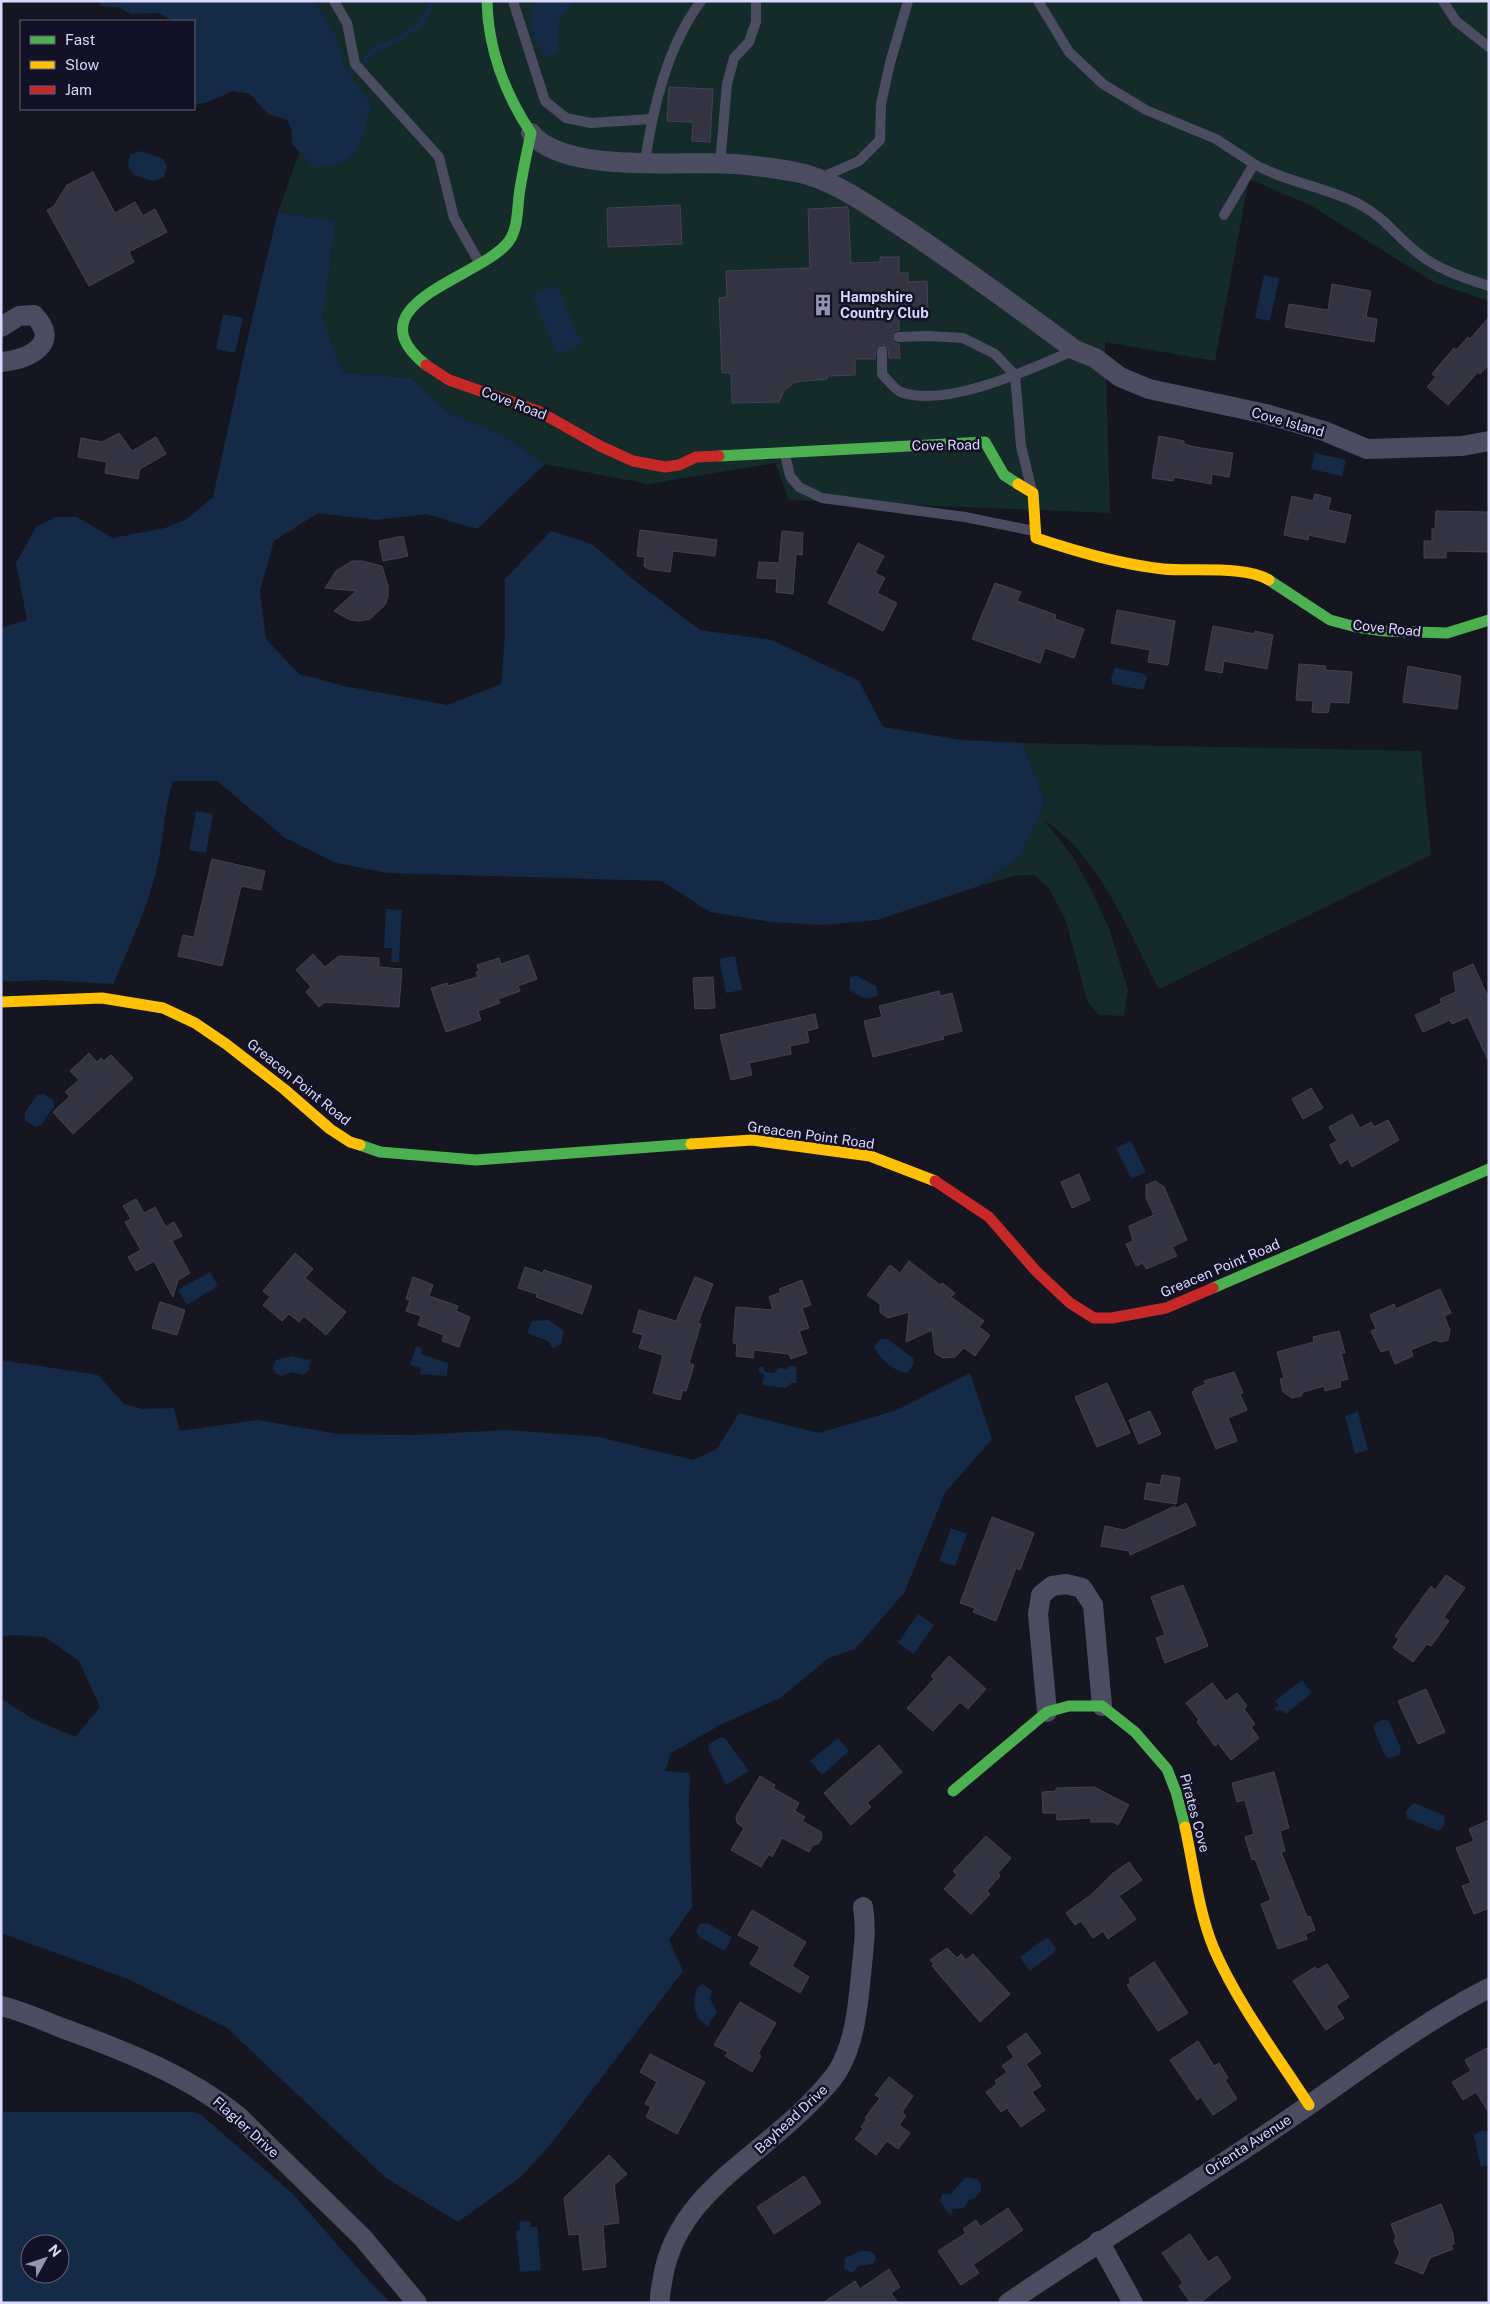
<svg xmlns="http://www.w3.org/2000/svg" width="1490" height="2304" viewBox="0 0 1490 2304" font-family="'Public Sans',sans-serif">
<rect width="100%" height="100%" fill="#161620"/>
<g fill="#142b2a">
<polygon points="282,1 1484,1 1489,7 1489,301 1435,283 1310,205 1249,179 1215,361 1105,342 1110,513 789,500 775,463 648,484 545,464 502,434 451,414 411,378 343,372 323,321 336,221 278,212 299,153"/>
<path d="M1023 743 1421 751 1431 855 1159 989C1130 934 1098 854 1045 821L1073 857 1093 893 1110 931 1128 990 1124 1016 1099 1015 1087 1001 1066 921 1049 888 1034 875H1018L979 886 1020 857 1045 803Z"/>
</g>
<g fill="#142a47" fill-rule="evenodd">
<path d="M99 1H315L335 35 345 68 351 79 371 102C362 140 362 168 313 167L292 144V131L287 120 268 114 250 94 233 91 208 102 194 105V21H174L159 13 131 14 120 8 101 6Z"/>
<path d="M536 1H578C555 16 558 26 558 50L552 56 543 55C535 44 527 25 532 12 533 8 535 6 536 1Z"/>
<polygon points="141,151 163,159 167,167 164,177 153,181 134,175 128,166 130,155"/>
<path d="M278 212 336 221 323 320 343 372 411 378 451 414 502 434 545 464 477 529 427 514 376 520 318 513 274 541 260 591 266 639 299 674 344 686 448 705 501 684 505 634V579L551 531 592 544 634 580 700 630 772 640 859 681 883 727 962 740 1023 743 1045 803 1020 857 979 886 877 920 823 925 771 922 710 912 662 881 387 873 336 863 285 838 217 781H173C163 812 164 842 156 872 146 911 129 947 113 984L43 980 1 982V628L27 620 16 563 36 527 55 517H77L113 538 165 528 187 519 213 497 251 323Z"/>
<polygon points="1264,275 1279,278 1270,321 1255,318"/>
<polygon points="557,285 582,345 557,356 532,295"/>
<polygon points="223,314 243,318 235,353 216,349"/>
<polygon points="1315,453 1346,460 1342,476 1311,469"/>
<polygon points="1115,668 1145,674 1147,679 1143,690 1112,684 1111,679"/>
<polygon points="196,811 213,814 206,853 189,850"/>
<polygon points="386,909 402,910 399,962 391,962 392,948 384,948"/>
<polygon points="735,956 742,990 726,993 719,959"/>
<path d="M855 975 876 986 878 995C868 1002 859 996 850 990V978Z"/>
<polygon points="44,1094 53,1100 54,1107 41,1125 35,1127 25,1120 25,1113 37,1095"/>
<polygon points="1131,1141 1146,1172 1131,1179 1116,1148"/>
<polygon points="210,1272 218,1286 187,1305 178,1290"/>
<polygon points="549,1320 564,1331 561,1344 553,1348 548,1341 527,1333 532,1321"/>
<path d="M880 1339H887L913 1358 914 1364 907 1373C896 1373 877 1357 874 1346Z"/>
<polygon points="416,1346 422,1348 421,1354 448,1363 447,1376 420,1374 421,1368 410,1365"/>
<polygon points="292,1356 307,1360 310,1359 312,1362 309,1364 310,1370 303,1375 292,1372 281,1376 275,1373 273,1366 276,1360"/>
<polygon points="1,1360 98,1375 124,1404 142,1409 174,1408 180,1431 258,1420 338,1434 412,1435 509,1430 599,1437 693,1460 717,1449 739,1413 819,1433 897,1410 970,1373 992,1439 945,1493 904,1593 855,1649 829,1658 780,1698 720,1725 671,1753 665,1771 690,1773 689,1803 692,1907 669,1940 683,1971 554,2140 521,2177 458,2222 386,2178 227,2028 128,1979 1,1933 1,1698 31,1718 75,1737 100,1707 79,1661 45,1637 13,1635 1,1637"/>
<polygon points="788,1366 796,1366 797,1383 791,1383 786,1388 762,1385 764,1375 758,1371 760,1367 763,1367 765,1372 774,1373 779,1368 788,1369"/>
<polygon points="1358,1412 1368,1450 1355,1454 1345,1416"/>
<polygon points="951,1528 967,1534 955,1566 939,1561"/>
<polygon points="918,1614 934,1625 914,1654 898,1643"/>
<polygon points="1302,1680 1312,1693 1286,1714 1282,1710 1276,1711 1275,1708 1279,1705 1275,1701"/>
<polygon points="1384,1719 1389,1721 1401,1749 1399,1755 1391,1758 1386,1757 1373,1728 1376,1723"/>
<polygon points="721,1737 725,1738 749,1771 726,1785 708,1748 709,1744"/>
<polygon points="838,1738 849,1751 822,1775 810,1761"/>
<polygon points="1414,1803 1445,1816 1444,1826 1438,1831 1407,1818 1406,1811"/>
<polygon points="707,1923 732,1937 725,1951 699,1937 696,1931 700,1924"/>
<polygon points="1047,1937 1057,1950 1030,1971 1020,1957"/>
<path d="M703 1984 712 1991 710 1999 717 2012 710 2021 709 2027C695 2020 691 2004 697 1988Z"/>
<path d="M1 2112H193L201 2115 292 2193 371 2283 391 2303H1ZM30 2244H60V2274H30Z"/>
<polygon points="1482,2130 1489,2132 1489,2165 1481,2167 1474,2136"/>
<polygon points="966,2177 977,2179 981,2185 981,2191 975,2198 969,2200 964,2208 951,2209 953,2213 950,2215 940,2201 942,2194 951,2194"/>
<polygon points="530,2221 531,2227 537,2227 541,2270 520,2272 516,2231 520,2230 519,2222"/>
<polygon points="860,2251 870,2251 875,2255 876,2260 873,2264 858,2266 853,2273 844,2269 845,2258"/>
</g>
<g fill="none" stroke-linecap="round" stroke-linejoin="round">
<polyline stroke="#142a47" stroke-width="5.5" points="350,73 363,64 372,51 398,39 420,25 433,1"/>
</g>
<g fill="#343342" stroke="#434153">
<polygon points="669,87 713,89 710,142 692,141 693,122 667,121"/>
<polygon points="93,172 115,213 135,202 143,216 155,209 167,232 129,252 134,262 89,286 47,210 54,206 67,185"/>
<polygon points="680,205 682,244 608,247 607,208"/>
<polygon points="848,207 851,263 880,262 880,257 899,257 899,273 908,273 908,282 927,281 928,312 899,313 899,330 894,331 891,337 894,343 899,344 900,358 889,358 888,348 882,344 876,348 875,359 855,359 855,375 828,376 827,379 795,382 784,391 779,402 732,403 731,373 722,373 719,298 727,297 726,271 810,268 808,209"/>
<polygon points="1332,284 1371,291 1366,317 1377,319 1374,342 1285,327 1289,304 1328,310"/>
<polygon points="1489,317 1489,365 1480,374 1478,372 1448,405 1427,387 1436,377 1432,374 1454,348 1456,350 1468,337 1470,339"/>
<polygon points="119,433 132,451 156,437 166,454 140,469 138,479 105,473 107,462 78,457 81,438 102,442"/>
<polygon points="1159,436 1184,441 1184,444 1195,447 1233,453 1229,477 1212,474 1211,484 1174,477 1173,481 1152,478"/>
<polygon points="1315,494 1331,498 1328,510 1351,515 1345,543 1309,535 1308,540 1284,535 1292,496 1313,501"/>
<polygon points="1436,511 1489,512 1489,552 1446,551 1446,558 1424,558 1424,541 1432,541 1432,529 1435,529"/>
<polygon points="640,530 717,540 715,556 673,551 670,572 648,569 644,566 645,557 637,556"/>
<polygon points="782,531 803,533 802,555 796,554 793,594 776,592 777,579 757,578 759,562 779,563"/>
<polygon points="403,536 408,556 383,561 379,541"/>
<polygon points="858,543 884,556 875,573 885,578 877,593 897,603 883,631 828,603"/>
<polygon points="352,561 362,561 382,566 388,586 388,596 385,605 370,619 360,621 350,620 334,611 356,591 325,588 336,571"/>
<polygon points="995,583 1021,592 1017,601 1056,615 1055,619 1084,629 1074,658 1045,648 1040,663 972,639"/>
<polygon points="1117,610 1175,621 1168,665 1148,662 1150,650 1111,643"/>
<polygon points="1213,626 1255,634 1255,631 1273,635 1267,669 1224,661 1222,673 1205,670"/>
<polygon points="1299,664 1326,666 1325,670 1352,672 1349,703 1330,702 1328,713 1312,712 1313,701 1296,700"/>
<polygon points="1408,666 1461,676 1457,709 1403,702"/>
<polygon points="212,859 265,871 261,890 241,886 222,966 178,956 183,935 194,937"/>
<polygon points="313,954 325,967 339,956 379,958 379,967 402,969 399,1007 325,1002 319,1007 306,992 311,987 296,970"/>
<polygon points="528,955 537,979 518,986 520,991 498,999 500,1003 478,1011 481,1020 446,1032 431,988 447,983 448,986 478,977 476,972 479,971 477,965 499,958 501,964"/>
<polygon points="1473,964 1489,999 1489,1062 1468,1017 1452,1024 1450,1020 1423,1032 1415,1015 1442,1003 1440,999 1456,992 1453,973"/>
<polygon points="713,977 715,1008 695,1009 693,978"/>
<polygon points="939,991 940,996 952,993 962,1031 943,1036 944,1039 873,1057 864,1021 882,1017 879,1006"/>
<polygon points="815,1014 818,1028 807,1031 809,1042 790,1046 791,1054 749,1063 752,1075 731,1080 720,1035"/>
<polygon points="89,1053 97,1062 101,1058 104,1061 111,1055 133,1078 73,1134 53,1112 70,1096 65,1092 79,1080 70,1071"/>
<polygon points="1311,1088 1323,1108 1303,1119 1292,1099"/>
<polygon points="1352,1114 1360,1128 1371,1122 1374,1127 1388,1120 1399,1140 1352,1167 1348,1159 1340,1164 1330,1145 1337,1141 1329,1127"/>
<polygon points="1079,1174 1090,1200 1072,1208 1061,1182"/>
<polygon points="1155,1181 1164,1187 1187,1240 1172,1247 1177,1256 1146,1269 1143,1263 1136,1266 1126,1244 1133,1241 1129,1226 1154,1215 1146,1198 1146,1185"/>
<polygon points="136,1199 144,1213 155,1207 166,1227 174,1222 182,1236 172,1241 190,1273 178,1280 173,1297 154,1261 136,1271 128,1257 141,1250 125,1222 131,1219 123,1206"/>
<polygon points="295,1253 313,1269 305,1278 346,1312 326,1335 304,1316 299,1322 289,1314 282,1321 263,1305 270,1297 263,1291"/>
<polygon points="909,1261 940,1285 942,1283 955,1293 951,1297 984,1321 979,1327 990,1335 975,1356 964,1348 955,1357 943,1358 935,1353 932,1330 906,1342 909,1312 888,1318 880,1312 880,1304 867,1295 890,1265 900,1273"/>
<polygon points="525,1267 543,1273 544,1270 592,1286 582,1314 536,1297 537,1294 518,1288"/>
<polygon points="413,1277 433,1285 429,1296 458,1306 456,1311 470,1317 459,1347 442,1341 444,1335 418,1325 421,1316 406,1311 410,1300 406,1299"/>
<polygon points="695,1277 713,1284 698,1323 701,1324 689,1363 694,1365 686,1391 683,1390 680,1400 653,1393 663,1355 639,1348 643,1335 633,1332 639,1310 676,1321"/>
<polygon points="802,1280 811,1305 802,1308 809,1328 799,1331 807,1353 791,1359 789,1354 754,1350 753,1358 736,1356 737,1344 733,1343 736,1307 773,1310 769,1297 781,1292 779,1289"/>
<polygon points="1440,1289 1451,1313 1444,1316 1450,1330 1448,1340 1441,1342 1435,1340 1411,1350 1413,1356 1395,1364 1389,1349 1381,1352 1371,1331 1376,1329 1370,1315 1394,1304 1396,1309"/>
<polygon points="160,1302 185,1310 177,1335 152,1328"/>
<polygon points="1339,1331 1345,1353 1341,1353 1348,1379 1340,1381 1341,1387 1325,1391 1324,1386 1303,1392 1301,1396 1292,1398 1283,1392 1280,1379 1284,1378 1277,1352 1314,1342 1313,1337"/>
<polygon points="1234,1372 1243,1393 1240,1394 1247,1410 1228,1418 1237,1441 1216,1449 1192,1392 1195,1391 1194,1389 1206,1384 1204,1381"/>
<polygon points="1107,1383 1130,1433 1097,1447 1075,1397"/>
<polygon points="1150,1411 1161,1434 1139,1444 1129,1420"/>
<polygon points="1162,1475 1180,1478 1176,1504 1144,1499 1147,1483 1160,1485"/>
<polygon points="1186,1503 1196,1525 1130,1555 1129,1551 1101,1546 1105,1526 1124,1530 1175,1506 1175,1509"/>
<polygon points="992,1517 1034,1533 1020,1570 1016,1568 996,1621 973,1612 975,1608 960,1603"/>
<polygon points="1446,1575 1465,1588 1444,1617 1449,1621 1431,1646 1427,1644 1413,1662 1393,1648 1399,1639 1395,1636 1431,1586 1435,1590"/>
<polygon points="1183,1585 1208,1646 1165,1663 1156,1638 1165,1635 1151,1597"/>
<polygon points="949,1656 986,1689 968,1709 960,1702 933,1731 907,1708 934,1679 931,1676"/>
<polygon points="1212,1683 1226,1701 1237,1693 1247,1706 1244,1709 1255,1724 1251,1727 1259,1738 1231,1760 1218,1743 1215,1746 1197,1722 1199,1720 1186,1703"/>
<polygon points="1426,1689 1445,1732 1418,1744 1398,1701"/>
<polygon points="879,1745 902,1772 867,1803 871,1807 851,1825 824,1793"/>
<polygon points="1274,1772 1289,1828 1280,1831 1285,1851 1281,1852 1307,1917 1310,1916 1315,1930 1305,1934 1307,1939 1278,1949 1261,1904 1271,1900 1255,1859 1252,1860 1245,1837 1254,1834 1245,1800 1237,1802 1232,1783"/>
<polygon points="760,1776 775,1785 773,1788 799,1803 795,1811 805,1817 802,1821 821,1832 822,1838 818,1844 813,1845 809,1852 782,1838 772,1857 769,1854 761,1867 731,1850 744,1828 737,1823 736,1816"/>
<polygon points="1094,1787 1129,1805 1118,1825 1113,1822 1091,1822 1091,1818 1057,1820 1056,1813 1043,1813 1042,1792 1056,1791 1056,1788"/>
<polygon points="1489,1820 1489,1908 1474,1914 1462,1886 1471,1883 1456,1848 1474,1841 1469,1829"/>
<polygon points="986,1836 1011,1858 998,1873 1000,1876 987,1891 990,1894 971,1914 944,1889 957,1875 953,1871"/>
<polygon points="1129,1862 1142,1880 1119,1896 1136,1919 1108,1939 1103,1931 1093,1938 1081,1921 1075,1925 1066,1913 1092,1894 1112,1874"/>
<polygon points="752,1910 806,1942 792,1966 809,1977 800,1993 750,1964 760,1947 738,1935"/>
<polygon points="947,1948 957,1958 961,1954 966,1960 973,1954 1010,1994 980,2022 932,1966 934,1964 930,1960"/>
<polygon points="1154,1962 1188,2013 1158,2031 1127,1985 1131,1983 1129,1979"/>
<polygon points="1327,1964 1349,1997 1336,2006 1344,2018 1326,2030 1293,1981 1315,1967 1317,1970"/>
<polygon points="740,2002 776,2023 758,2054 761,2056 752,2072 725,2056 728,2052 714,2045"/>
<polygon points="1026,2033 1041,2053 1026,2064 1041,2086 1032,2092 1045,2110 1021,2127 1007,2108 1001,2112 986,2092 997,2084 995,2081 1007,2072 1002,2066 1014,2057 1007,2047"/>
<polygon points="1198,2041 1214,2066 1219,2063 1228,2078 1225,2080 1237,2099 1213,2115 1201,2097 1197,2100 1170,2060"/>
<polygon points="1489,2047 1489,2113 1476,2092 1463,2100 1452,2082 1471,2071 1465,2060"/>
<polygon points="650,2054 705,2082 677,2134 646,2117 651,2107 645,2104 657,2082 640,2072"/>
<polygon points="889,2077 913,2096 902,2112 906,2116 899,2125 910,2133 898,2149 887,2141 876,2155 855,2139 863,2129 861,2127 867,2119 865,2118 880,2098 875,2095"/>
<polygon points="609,2155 627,2174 614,2185 619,2223 603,2225 606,2267 583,2270 579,2234 569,2235 564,2198"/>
<polygon points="804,2176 821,2203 774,2234 757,2207"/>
<polygon points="1441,2204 1453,2234 1454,2244 1451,2245 1453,2249 1430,2258 1423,2274 1395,2263 1400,2253 1394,2241 1396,2237 1391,2224"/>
<polygon points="1008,2208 1023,2230 973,2265 979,2273 961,2285 938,2251 966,2233 963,2229 976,2220 980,2227"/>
<polygon points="1190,2234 1208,2262 1217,2256 1231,2278 1200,2303 1191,2303 1179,2286 1183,2283 1162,2253"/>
<polygon points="889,2269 900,2287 891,2293 898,2303 823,2303 855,2281 860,2289"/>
</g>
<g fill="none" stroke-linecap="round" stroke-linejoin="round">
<g stroke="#4c4c60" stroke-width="10">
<polyline points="334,1 347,23 355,64 439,157 454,218 479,262"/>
<polyline points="513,1 545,101 566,118 591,123 651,119"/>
<polyline points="1038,1 1069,52 1103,84 1146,110 1216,139 1254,164 1224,215"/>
<polyline points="1443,1 1456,21 1489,47"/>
<path d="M645 162C653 107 667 47 701 1"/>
<polyline points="720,164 727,84 734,58 749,42 756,22 756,1"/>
<path d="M1254 164C1288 183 1327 187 1361 205 1386 219 1397 237 1419 254 1439 270 1465 278 1489 286"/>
<polyline points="820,178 859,161 880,140 881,104 890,63 908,1"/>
<polyline points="898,337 928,336 963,338 995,354 1015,375 1021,446 1031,487"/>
<path d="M882 351V374C887 379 895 390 901 392 946 409 1033 368 1075 350"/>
<polyline points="785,454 790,476 799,487 822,498 965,517 1034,531"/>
</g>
<g stroke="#4c4c60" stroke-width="20">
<path d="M531 133C564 175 685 160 736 164 755 166 776 168 796 172 833 179 871 207 902 227 961 266 1018 308 1075 350L1095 358 1120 377 1149 389 1266 414 1324 431 1367 449 1462 446 1489 441"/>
<path d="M1 327 19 316 34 315C62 344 29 359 1 362"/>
<polyline points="1047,1712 1038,1614 1041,1595 1052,1586 1066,1584 1082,1588 1093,1605 1102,1706"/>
<path d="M1 2006C22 2011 42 2020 62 2028 123 2050 187 2075 238 2116L363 2238 417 2303"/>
<polyline points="1099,2241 1133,2303"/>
<path d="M660 2303C659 2294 662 2285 663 2277 677 2194 759 2157 811 2102 822 2091 833 2080 840 2067 855 2040 858 2005 861 1975 863 1952 867 1930 863 1907"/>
<path d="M1008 2303C1096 2243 1186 2189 1274 2129 1345 2082 1413 2027 1489 1988"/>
</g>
<g stroke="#4caf50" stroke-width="11">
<path d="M426 365C349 303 484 277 509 241 519 227 517 205 520 189 523 170 527 152 531 133 505 94 488 48 487 1"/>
<polyline points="719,456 985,442 1004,475 1018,484"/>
<polyline points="1269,580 1330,620 1356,627 1384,631 1447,633 1489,620"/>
<polyline points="360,1145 380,1152 476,1160 691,1144"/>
<polyline points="1213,1288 1489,1169"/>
<polyline points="953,1791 1047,1712 1069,1706 1102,1706 1135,1732 1167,1769 1176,1792 1185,1827"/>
</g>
<g stroke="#ffc107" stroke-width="11">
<path d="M1018 484 1033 493 1036 538C1078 552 1119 564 1163 569 1192 572 1244 565 1269 580"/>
<polyline points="1,1002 102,998 163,1008 195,1023 226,1044 284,1089 330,1129 350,1142 360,1145"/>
<polyline points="691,1144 752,1140 870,1156 935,1181"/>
<path d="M1185 1827C1194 1868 1198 1910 1214 1949 1238 2004 1276 2054 1309 2105"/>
</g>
<g stroke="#c62828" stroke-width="11">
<polyline points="426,365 449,380 538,411 600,446 633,461 665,467 679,465 696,457 719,456"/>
<polyline points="935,1181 989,1217 1036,1271 1070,1303 1094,1318 1112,1318 1166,1308 1213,1288"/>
</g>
</g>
<defs>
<g id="building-bare" transform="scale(1.725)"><path d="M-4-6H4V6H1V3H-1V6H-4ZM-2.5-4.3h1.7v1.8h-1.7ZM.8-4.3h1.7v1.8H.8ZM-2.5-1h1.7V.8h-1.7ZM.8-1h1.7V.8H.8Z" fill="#9594af" stroke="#131125" stroke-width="2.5" paint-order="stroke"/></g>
</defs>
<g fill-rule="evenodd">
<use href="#building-bare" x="823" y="305"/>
</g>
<g text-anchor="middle" stroke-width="5" stroke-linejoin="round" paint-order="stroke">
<g font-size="14" font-weight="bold" fill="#dad8fc" stroke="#131125" text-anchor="start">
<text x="840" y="302">Hampshire<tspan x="840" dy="16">Country Club</tspan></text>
</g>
<g font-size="14" fill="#dad8fc" stroke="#131125">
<text transform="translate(514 403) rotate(21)" y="5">Cove Road</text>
<text transform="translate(1288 422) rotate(16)" y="5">Cove Island</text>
<text transform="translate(946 445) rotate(-1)" y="5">Cove Road</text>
<text transform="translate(1387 628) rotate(6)" y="5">Cove Road</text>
<text transform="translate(299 1082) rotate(39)" y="5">Greacen Point Road</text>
<text transform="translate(811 1135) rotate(8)" y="5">Greacen Point Road</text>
<text transform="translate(1220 1268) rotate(-23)" y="5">Greacen Point Road</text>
<text transform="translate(1195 1813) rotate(75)" y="5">Pirates Cove</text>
<text transform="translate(791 2119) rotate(-43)" y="5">Bayhead Drive</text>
<text transform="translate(246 2127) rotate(42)" y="5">Flagler Drive</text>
<text transform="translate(1248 2145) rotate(-33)" y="5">Orienta Avenue</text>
</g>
</g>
<rect width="1490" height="2304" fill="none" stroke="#dad8fc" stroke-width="5"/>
<rect x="20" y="20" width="175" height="90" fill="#131125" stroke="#63617b"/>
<rect x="30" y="36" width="25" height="8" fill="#4caf50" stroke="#63617b"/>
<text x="65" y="45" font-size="15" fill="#dad8fc">Fast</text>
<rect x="30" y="61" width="25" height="8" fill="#ffc107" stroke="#63617b"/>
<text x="65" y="70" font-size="15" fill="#dad8fc">Slow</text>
<rect x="30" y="86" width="25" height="8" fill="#c62828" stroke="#63617b"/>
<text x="65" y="95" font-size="15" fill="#dad8fc">Jam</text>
<g transform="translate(45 2259) rotate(50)"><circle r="24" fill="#131125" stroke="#63617b"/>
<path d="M0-4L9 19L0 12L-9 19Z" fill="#9594af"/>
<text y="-8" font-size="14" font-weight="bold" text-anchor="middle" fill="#dad8fc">N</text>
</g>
</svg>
